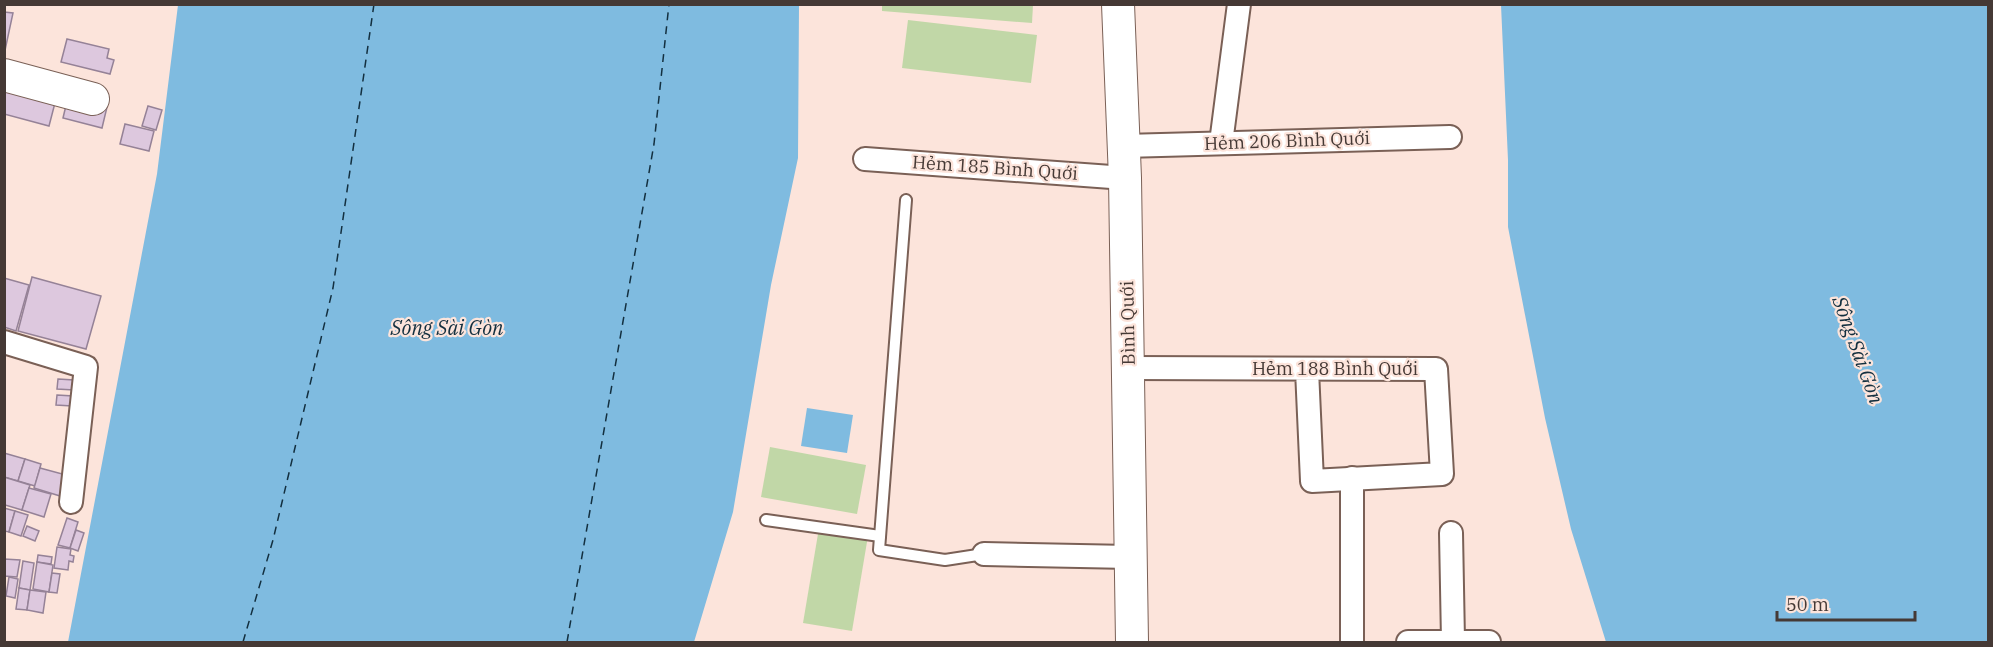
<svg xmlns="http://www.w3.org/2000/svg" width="1993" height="647" viewBox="0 0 1993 647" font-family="'IBM Plex Serif',serif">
<rect width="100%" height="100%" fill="#fce4db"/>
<g fill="#c1d7a7">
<polygon points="882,5 882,4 1033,5 1032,23 882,11"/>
<polygon points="908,20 1037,35 1031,83 902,68"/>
<polygon points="770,447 866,465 857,514 761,497"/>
<polygon points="819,528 868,536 852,631 803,623"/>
</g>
<g fill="#7fbbe0">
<polygon points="178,5 799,5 798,158 771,285 733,512 694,642 68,642 157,174"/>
<polygon points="1501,5 1988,5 1988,642 1606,642 1571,529 1545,418 1508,227 1508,160"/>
<polygon points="807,408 853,415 847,453 801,446"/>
</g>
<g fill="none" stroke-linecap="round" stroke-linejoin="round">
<g stroke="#132f3f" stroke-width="1.5" stroke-dasharray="8 6" stroke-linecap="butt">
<polyline points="243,642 273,540 333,288 374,4"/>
<polyline points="567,642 654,144 669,4"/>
</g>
</g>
<g fill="#ddc8de" stroke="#958297" stroke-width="1.5">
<polygon points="4,12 13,13 4,55"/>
<polygon points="67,39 109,49 107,58 114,60 110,74 61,62"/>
<polygon points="4,86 56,99 49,126 4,114"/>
<polygon points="68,97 107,107 102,128 63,118"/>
<polygon points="148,106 162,110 156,130 142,126"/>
<polygon points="125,124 154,131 149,151 120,144"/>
<polygon points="32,277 101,296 86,349 18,331"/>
<polygon points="4,278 29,285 16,331 4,327"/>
<polygon points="58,379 74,380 74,390 57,389"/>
<polygon points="57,395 73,396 72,406 56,405"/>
<polygon points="4,453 25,459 18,481 4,477"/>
<polygon points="25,459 41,464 35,486 18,481"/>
<polygon points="40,468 66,475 60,496 34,488"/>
<polygon points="4,477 30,485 22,510 5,505"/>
<polygon points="29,488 51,494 44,517 22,510"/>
<polygon points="4,508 15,511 9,532 4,531"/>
<polygon points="15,511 28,515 21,536 9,532"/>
<polygon points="67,518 78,522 70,548 58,545"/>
<polygon points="27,526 39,531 35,541 23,536"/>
<polygon points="76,530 84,533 78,551 70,548"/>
<polygon points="57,547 71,549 70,555 74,556 73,562 69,561 68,570 54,568"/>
<polygon points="38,555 52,557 51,564 37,562"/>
<polygon points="4,559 20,560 17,577 4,576"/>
<polygon points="23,561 34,563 30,590 19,588"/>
<polygon points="37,562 53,565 49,592 33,589"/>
<polygon points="52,573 60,574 57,593 49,592"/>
<polygon points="9,577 18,579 15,598 6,596"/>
<polygon points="19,588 30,590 27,610 16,609"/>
<polygon points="30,590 46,592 43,613 27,610"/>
</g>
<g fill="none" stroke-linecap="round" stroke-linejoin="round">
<g stroke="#7a6056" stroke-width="14">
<g id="lane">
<polyline points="906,200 879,550 945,560 984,554"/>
<polyline points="766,520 880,536"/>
</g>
</g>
<g stroke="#7a6056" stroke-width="26">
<g id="street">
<polyline points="1221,143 1239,4"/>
<polyline points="1124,146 1450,137"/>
<polyline points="865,159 1125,178"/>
<polyline points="4,342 86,367 71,502"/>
<polyline points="1129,368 1436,369 1442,474 1312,481 1307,370"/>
<polyline points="1352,478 1352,642"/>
<polyline points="1451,533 1453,641"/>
<polyline points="984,554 1130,557"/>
<polyline points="1408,642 1489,642"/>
</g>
</g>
<g stroke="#7a6056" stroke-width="34">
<g id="secondary">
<polyline points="1118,4 1125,178 1132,642"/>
<polyline points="4,75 93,99"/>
</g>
</g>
<use href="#lane" stroke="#fff" stroke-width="10"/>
<use href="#street" stroke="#fff" stroke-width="22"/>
<use href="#secondary" stroke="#fff" stroke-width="32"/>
</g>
<g text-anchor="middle" stroke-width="4.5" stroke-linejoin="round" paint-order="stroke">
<g font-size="18" fill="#453935" stroke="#fce4db">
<text transform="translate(1287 141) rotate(-2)" y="6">Hẻm 206 Bình Quới</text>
<text transform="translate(995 168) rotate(4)" y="6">Hẻm 185 Bình Quới</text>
<text transform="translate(1128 323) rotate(-91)" y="6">Bình Quới</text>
<text x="1335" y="375">Hẻm 188 Bình Quới</text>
</g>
<g font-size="20" font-style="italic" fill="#132f3f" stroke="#fce4db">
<text x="447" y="335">Sông Sài Gòn</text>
<text transform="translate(1858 350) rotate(70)" y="7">Sông Sài Gòn</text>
</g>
</g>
<rect width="1993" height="647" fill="none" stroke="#453935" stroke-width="12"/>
<path d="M1777 611v9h138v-9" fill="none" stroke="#453935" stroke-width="3"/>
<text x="1786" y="611" font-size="18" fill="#453935" stroke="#fce4db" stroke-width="4.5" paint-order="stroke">50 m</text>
</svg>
